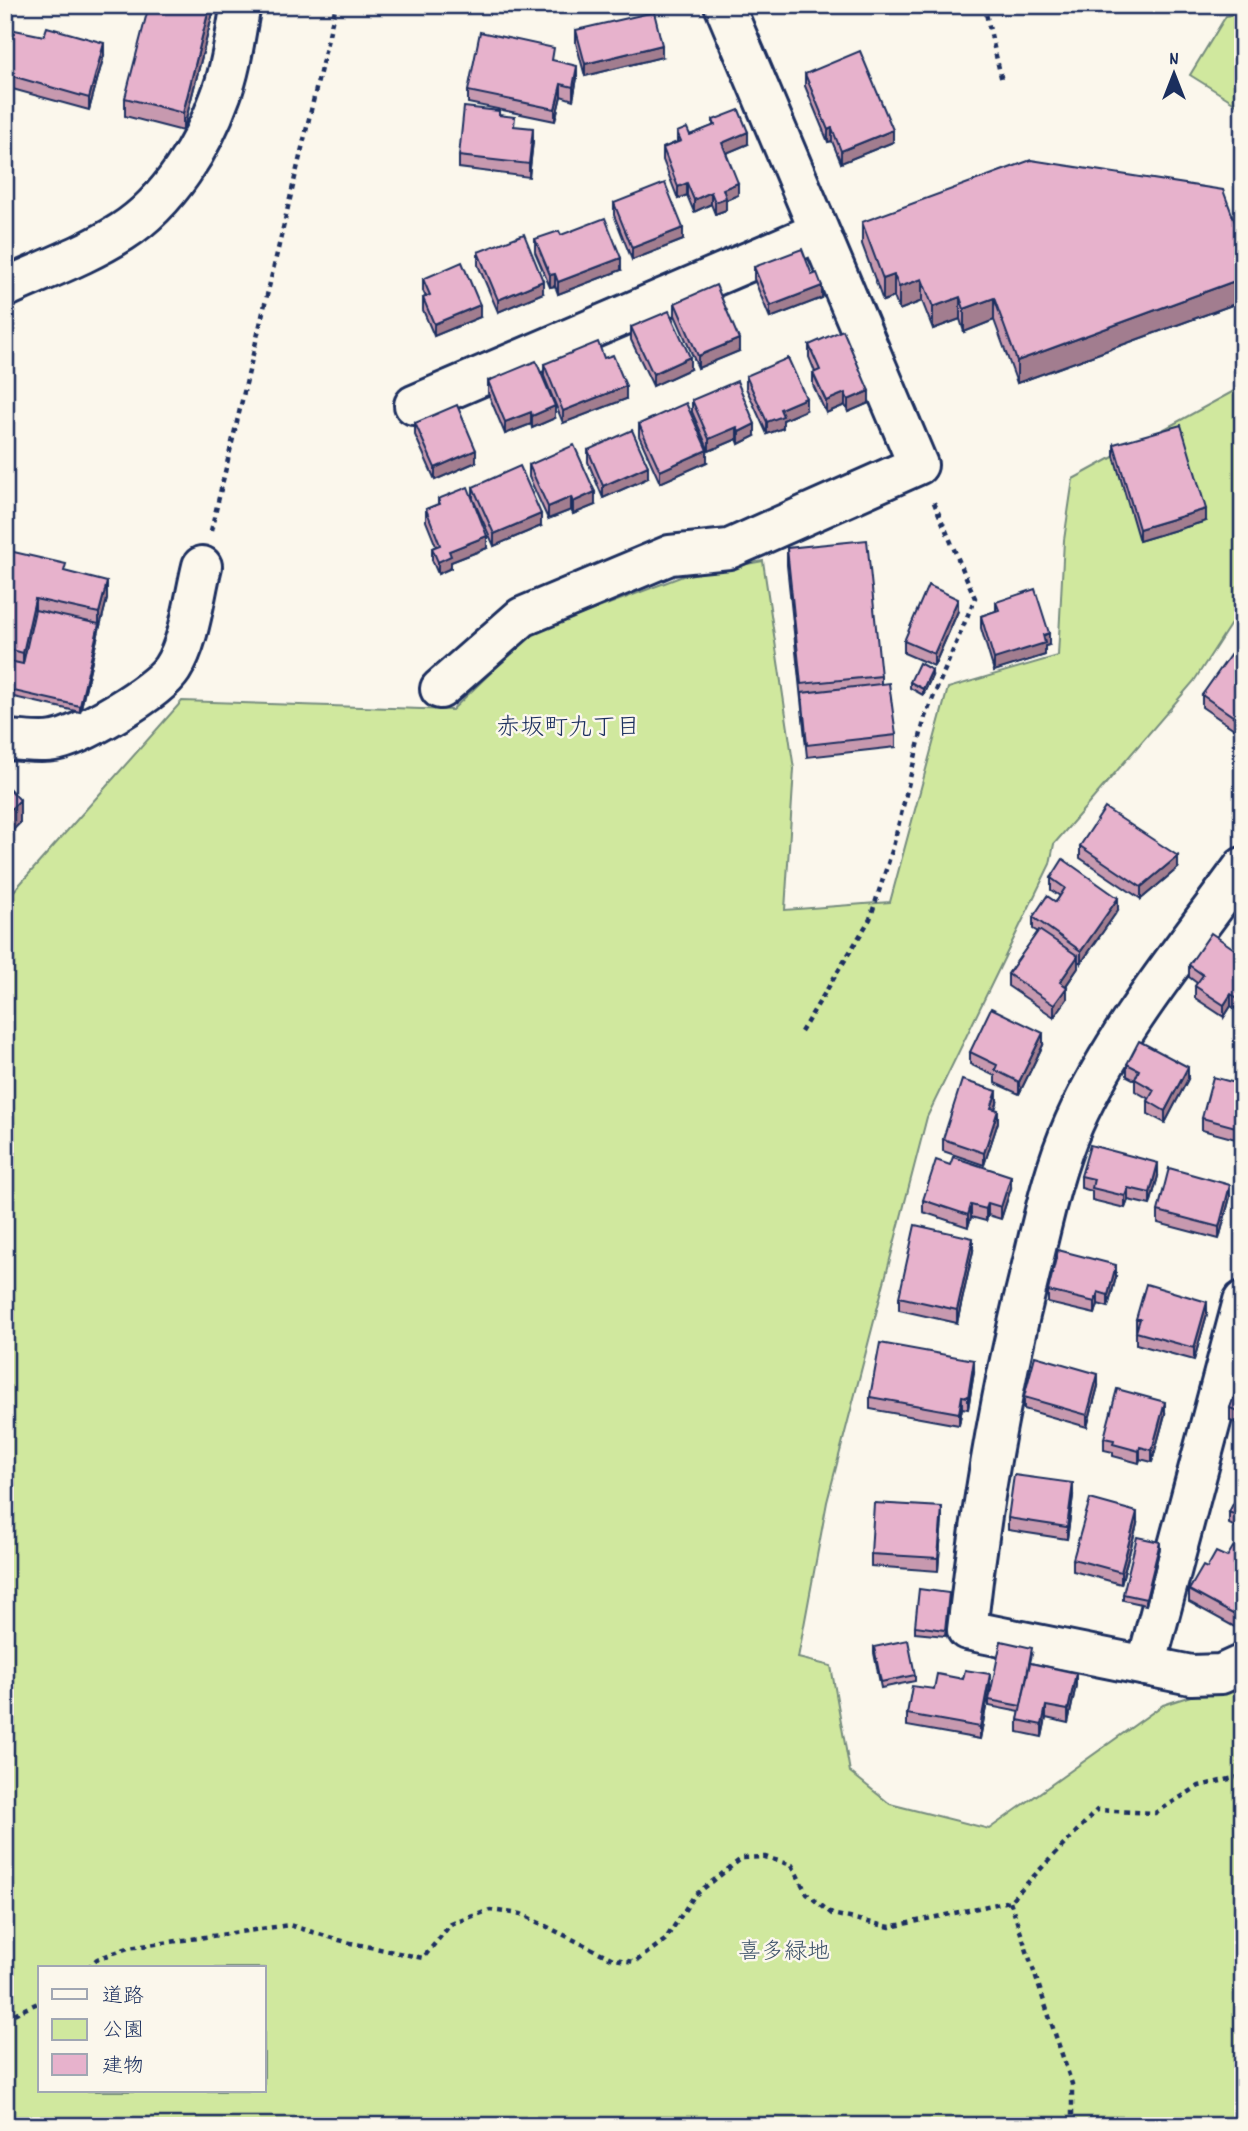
<svg xmlns="http://www.w3.org/2000/svg" width="1248" height="2131" viewBox="0 0 1248 2131" font-family="Dekko,'Klee One',sans-serif">
<rect width="100%" height="100%" fill="#fbf7ec"/>
<filter id="ink" filterUnits="userSpaceOnUse"><feTurbulence type="fractalNoise" baseFrequency=".0143" numOctaves="2"/><feDisplacementMap in="SourceGraphic" scale="14" xChannelSelector="R" yChannelSelector="G"/><feConvolveMatrix kernelMatrix="1 2 1 2 8 2 1 2 1" color-interpolation-filters="sRGB"/></filter>
<g filter="url(#ink)">
<g fill="#d0e89e" stroke="#768c7e" stroke-width="2" fill-rule="evenodd">
<polygon points="1241,13 1243,19 1243,108 1190,75 1226,16"/>
<path d="M1243 386V605L1194 681 1054 844 1050 864 927 1117 827 1502 798 1658 831 1666 850 1772 890 1804 989 1829 1163 1705 1243 1679V2126H5V901L182 701 452 710 532 633 683 576 763 561 794 769 785 910 890 902 948 688 1058 656 1064 540 1073 479ZM40 1968H264V2091H40Z"/>
</g>
<g fill="none" stroke-linecap="round" stroke-linejoin="round">
<g stroke="#1b2f5e" stroke-width="44">
<g id="minor">
<path d="M5 288C44 270 86 255 122 232 169 202 203 146 221 95 232 67 235 34 241 5"/>
<polyline points="414,405 818,232"/>
<polyline points="440,689 522,617 670,555 729,549 918,465 724,5"/>
<path d="M5 740C21 740 39 744 54 741 80 737 157 692 172 669 190 641 194 598 202 566"/>
<path d="M1243 867C1184 949 1116 1030 1074 1123 1054 1167 1043 1219 1032 1265 1001 1388 981 1504 967 1630L1191 1675 1221 1674 1243 1664"/>
<polyline points="1146,1666 1243,1301"/>
</g>
</g>
<g stroke="#1b2f5e" stroke-width="4.5" stroke-dasharray="5 5" stroke-linecap="butt">
<polyline points="984,5 1002,81"/>
<polyline points="211,531 336,5"/>
<polyline points="801,1032 870,919 892,851 925,717 975,598 932,498"/>
<polyline points="1010,1901 1072,2084 1072,2126"/>
<polyline points="88,1968 97,1959 128,1948 289,1925 346,1942 423,1958 451,1924 490,1910 521,1914 613,1959 635,1962 665,1940 694,1896 742,1858 765,1857 792,1865 807,1894 832,1914 890,1927 1010,1901 1097,1810 1155,1813 1199,1786 1243,1776"/>
<polyline points="5,2018 40,2002"/>
</g>
<use href="#minor" stroke="#fbf7ec" stroke-width="38"/>
</g>
<g fill="#c799af" stroke="#1b2f5e" stroke-width="2">
<polygon points="215,5 183,131 125,116 125,98 170,9"/>
<polygon points="5,28 104,55 89,110 5,87"/>
<polygon points="576,30 662,57 585,76 576,43"/>
<polygon points="554,61 577,78 573,100 561,96 555,121 468,103 468,91"/>
<polygon points="805,74 893,142 841,163 832,141 828,142 805,86"/>
<polygon points="499,115 533,141 529,177 459,168 459,156"/>
<polygon points="713,120 748,144 726,153 738,195 726,200 726,210 715,214 711,204 694,212 687,195 678,199 663,160 663,148 677,142 677,132 690,135 713,126"/>
<polygon points="614,203 683,240 632,260 614,215"/>
<polygon points="862,222 1243,244 1243,301 1017,383 994,320 964,332 960,319 933,329 922,301 899,310 894,297 883,301 862,244"/>
<polygon points="561,235 621,270 558,294 555,286 550,287 535,252 535,239"/>
<polygon points="478,252 543,293 498,312 478,265"/>
<polygon points="754,267 812,275 822,298 770,318 754,279"/>
<polygon points="423,279 480,317 434,336 423,310 423,298 426,297 423,291"/>
<polygon points="675,303 739,351 698,368 675,315"/>
<polygon points="631,327 690,369 653,386 631,340"/>
<polygon points="809,345 869,403 848,412 845,405 826,413 813,385 813,373 815,372 809,357"/>
<polygon points="604,358 626,399 563,423 544,376 544,364"/>
<polygon points="746,376 806,410 783,420 783,428 767,434 746,388"/>
<polygon points="488,381 555,418 532,428 531,424 505,434 488,393"/>
<polygon points="692,400 755,436 739,444 737,439 709,451 692,412"/>
<polygon points="415,423 476,462 435,480 415,435"/>
<polygon points="639,424 707,462 660,483 639,436"/>
<polygon points="1114,444 1206,521 1139,541 1114,456"/>
<polygon points="588,450 648,478 603,498 588,462"/>
<polygon points="529,465 595,505 573,514 571,510 548,519 529,477"/>
<polygon points="473,487 541,526 494,546 473,499"/>
<polygon points="438,499 487,548 451,562 451,568 438,574 432,560 432,548 436,546 426,521 426,509 438,504"/>
<polygon points="787,548 881,676 881,684 896,735 896,747 807,757 787,565"/>
<polygon points="5,550 66,572 107,599 99,630 80,712 5,695"/>
<polygon points="996,602 1049,645 1045,646 1045,655 994,671 981,628 981,616 996,611"/>
<polygon points="958,611 934,666 904,653 904,641"/>
<polygon points="1243,652 1243,735 1202,707 1202,695 1238,659"/>
<polygon points="932,676 923,695 910,688 910,682"/>
<polygon points="1080,846 1178,868 1141,899 1080,858"/>
<polygon points="1051,878 1118,910 1081,963 1078,961 1078,968 1066,986 1067,999 1054,1017 1008,986 1008,974 1038,932 1033,929 1033,917 1056,902 1060,896 1051,890"/>
<polygon points="1243,955 1239,1011 1231,1006 1224,1017 1195,998 1195,986 1197,983 1189,977 1189,965"/>
<polygon points="1043,1045 1019,1094 995,1083 995,1076 970,1064 970,1052"/>
<polygon points="1127,1064 1188,1079 1165,1123 1148,1114 1148,1101 1149,1099 1135,1091 1135,1080 1127,1076"/>
<polygon points="1243,1085 1243,1141 1202,1130 1202,1118"/>
<polygon points="997,1103 995,1109 998,1122 984,1165 943,1151 943,1139"/>
<polygon points="1081,1176 1158,1176 1150,1205 1128,1200 1125,1208 1092,1200 1092,1191 1081,1188"/>
<polygon points="1011,1188 1001,1219 988,1215 986,1221 971,1217 968,1227 923,1212 923,1200"/>
<polygon points="1230,1197 1219,1239 1158,1223 1158,1211"/>
<polygon points="973,1251 957,1323 899,1310 899,1297"/>
<polygon points="1116,1277 1108,1307 1098,1304 1095,1314 1048,1303 1048,1291"/>
<polygon points="1207,1314 1194,1360 1136,1344 1136,1319"/>
<polygon points="974,1372 968,1409 962,1408 959,1425 870,1409 870,1397"/>
<polygon points="1243,1378 1243,1425 1230,1421 1230,1408"/>
<polygon points="1098,1386 1087,1427 1024,1409 1024,1397"/>
<polygon points="1165,1414 1152,1462 1140,1459 1139,1463 1113,1456 1113,1452 1104,1450 1104,1438"/>
<polygon points="1243,1475 1243,1531 1229,1524 1229,1512 1237,1497 1237,1485"/>
<polygon points="1073,1496 1067,1539 1008,1530 1008,1518"/>
<polygon points="942,1519 938,1571 871,1566 871,1554"/>
<polygon points="1137,1524 1121,1584 1073,1571 1073,1559"/>
<polygon points="1160,1548 1146,1605 1123,1600 1123,1594"/>
<polygon points="1243,1553 1242,1631 1189,1602 1189,1590 1207,1568 1227,1557"/>
<polygon points="949,1599 945,1636 915,1633 915,1626"/>
<polygon points="874,1647 915,1675 915,1681 881,1688 874,1653"/>
<polygon points="1032,1654 1030,1663 1076,1685 1068,1723 1046,1718 1042,1737 1018,1732 1018,1720 1020,1712 989,1706 989,1700"/>
<polygon points="990,1686 980,1739 907,1726 907,1714 934,1689"/>
</g>
<g fill="#a27d8f" stroke="#1b2f5e" stroke-width="2">
<polygon points="210,5 215,5 183,131 183,113"/>
<polygon points="104,43 104,55 89,110 89,98"/>
<polygon points="662,45 662,57 585,76 585,64"/>
<polygon points="577,66 577,78 573,100 573,87"/>
<polygon points="561,84 561,96 555,121 555,109"/>
<polygon points="533,128 533,141 529,177 529,164"/>
<polygon points="832,128 832,141 828,142 828,130"/>
<polygon points="893,130 893,142 841,163 841,151"/>
<polygon points="748,132 748,144 722,155 722,143"/>
<polygon points="687,183 687,195 678,199 678,187"/>
<polygon points="738,183 738,195 726,200 726,210 715,214 715,202 723,189"/>
<polygon points="711,192 711,204 694,212 694,200"/>
<polygon points="683,228 683,240 632,260 632,248"/>
<polygon points="621,258 621,270 558,294 558,282"/>
<polygon points="555,274 555,286 550,287 550,275"/>
<polygon points="894,275 894,297 883,301 883,279"/>
<polygon points="1243,278 1243,301 1017,383 1017,361"/>
<polygon points="922,279 922,301 899,310 899,287"/>
<polygon points="543,281 543,293 498,312 498,300"/>
<polygon points="822,286 822,298 770,318 770,306"/>
<polygon points="960,297 960,319 933,329 933,307"/>
<polygon points="994,298 994,320 964,332 964,309"/>
<polygon points="480,305 480,317 434,336 434,324"/>
<polygon points="739,339 739,351 698,368 698,356"/>
<polygon points="690,357 690,369 653,386 653,374"/>
<polygon points="626,386 626,399 563,423 563,411"/>
<polygon points="869,391 869,403 848,412 848,400"/>
<polygon points="845,393 845,405 826,413 826,401"/>
<polygon points="806,398 806,410 783,420 783,428 767,434 767,422 780,409"/>
<polygon points="555,406 555,418 532,428 532,416"/>
<polygon points="531,412 531,424 505,434 505,422"/>
<polygon points="755,424 755,436 739,444 739,432"/>
<polygon points="737,427 737,439 709,451 709,439"/>
<polygon points="476,450 476,462 435,480 435,468"/>
<polygon points="707,450 707,462 660,483 660,471"/>
<polygon points="648,466 648,478 603,498 603,486"/>
<polygon points="595,492 595,505 573,514 573,502"/>
<polygon points="571,497 571,510 548,519 548,507"/>
<polygon points="1206,509 1206,521 1139,541 1139,529"/>
<polygon points="541,514 541,526 494,546 494,534"/>
<polygon points="487,536 487,548 451,562 451,568 438,574 438,562 449,551"/>
<polygon points="107,582 107,599 99,630 80,712 80,706 99,624 99,613"/>
<polygon points="35,599 35,616 23,670 23,653"/>
<polygon points="958,599 958,611 934,666 934,654"/>
<polygon points="1049,633 1049,645 1045,646 1045,655 994,671 994,659"/>
<polygon points="932,670 932,676 923,695 923,689"/>
<polygon points="20,800 20,823 5,838 5,815"/>
<polygon points="1178,856 1178,868 1141,899 1141,887"/>
<polygon points="1118,898 1118,910 1081,963 1081,951"/>
<polygon points="1078,956 1078,968 1060,994 1060,982"/>
<polygon points="1067,987 1067,999 1054,1017 1054,1005"/>
<polygon points="1243,993 1243,1005 1239,1011 1239,999"/>
<polygon points="1231,994 1231,1006 1224,1017 1224,1005"/>
<polygon points="1043,1033 1043,1045 1019,1094 1019,1082"/>
<polygon points="1188,1067 1188,1079 1165,1123 1165,1111"/>
<polygon points="997,1091 997,1103 991,1120 991,1108"/>
<polygon points="998,1110 998,1122 984,1165 984,1153"/>
<polygon points="1158,1163 1158,1176 1150,1205 1150,1193"/>
<polygon points="1011,1176 1011,1188 1001,1219 1001,1207"/>
<polygon points="1230,1185 1230,1197 1219,1239 1219,1227"/>
<polygon points="1128,1188 1128,1200 1125,1208 1125,1196"/>
<polygon points="988,1203 988,1215 986,1221 986,1209"/>
<polygon points="971,1205 971,1217 968,1227 968,1215"/>
<polygon points="973,1238 973,1251 957,1323 957,1310"/>
<polygon points="1116,1265 1116,1277 1108,1307 1108,1295"/>
<polygon points="1098,1292 1098,1304 1095,1314 1095,1302"/>
<polygon points="1207,1302 1207,1314 1194,1360 1194,1348"/>
<polygon points="974,1360 974,1372 968,1409 968,1397"/>
<polygon points="1098,1374 1098,1386 1087,1427 1087,1415"/>
<polygon points="962,1396 962,1408 959,1425 959,1413"/>
<polygon points="1165,1402 1165,1414 1152,1462 1152,1450"/>
<polygon points="1140,1447 1140,1459 1139,1463 1139,1451"/>
<polygon points="1073,1483 1073,1496 1067,1539 1067,1527"/>
<polygon points="942,1507 942,1519 938,1571 938,1558"/>
<polygon points="1137,1512 1137,1524 1121,1584 1121,1572"/>
<polygon points="1160,1542 1160,1548 1146,1605 1146,1599"/>
<polygon points="1076,1673 1076,1685 1068,1723 1068,1710"/>
<polygon points="990,1674 990,1686 980,1739 980,1727"/>
<polygon points="1046,1706 1046,1718 1042,1737 1042,1725"/>
</g>
<g fill="#e7b2cc" stroke="#1b2f5e" stroke-width="2">
<polygon points="149,5 155,5 170,9 171,5 210,5 183,113 125,98"/>
<polygon points="654,12 662,45 585,64 576,30"/>
<polygon points="47,27 104,43 89,98 5,74 5,28 44,36"/>
<polygon points="480,32 554,48 552,60 577,66 573,87 561,84 555,109 468,91"/>
<polygon points="860,51 893,130 841,151 832,128 828,130 805,74"/>
<polygon points="464,107 499,111 499,115 515,117 514,126 533,128 529,164 459,156"/>
<polygon points="739,110 748,132 722,143 738,183 723,189 726,198 715,202 711,192 694,200 687,183 678,187 663,148 681,141 677,132 687,128 690,135 715,125 713,120"/>
<polygon points="1031,160 1223,190 1243,244 1243,278 1017,361 994,298 964,309 960,297 933,307 922,279 899,287 894,275 883,279 862,222"/>
<polygon points="665,183 683,228 632,248 614,203"/>
<polygon points="605,218 621,258 558,282 555,274 550,275 535,239 559,231 561,235"/>
<polygon points="524,234 543,281 498,300 478,252"/>
<polygon points="802,249 812,275 817,273 822,286 770,306 754,267"/>
<polygon points="462,262 480,305 434,324 423,298 430,295 423,279"/>
<polygon points="716,285 739,339 698,356 675,303"/>
<polygon points="669,311 690,357 653,374 631,327"/>
<polygon points="843,330 869,391 848,400 845,393 826,401 813,373 820,370 809,345"/>
<polygon points="598,342 604,358 613,355 626,386 563,411 544,364"/>
<polygon points="788,358 806,398 780,409 783,416 767,422 746,376"/>
<polygon points="536,361 555,406 532,416 531,412 505,422 488,381"/>
<polygon points="737,381 755,424 739,432 737,427 709,439 692,400"/>
<polygon points="686,403 707,450 660,471 639,424"/>
<polygon points="457,405 476,450 435,468 415,423"/>
<polygon points="1181,425 1206,509 1139,529 1114,444"/>
<polygon points="632,430 648,466 603,486 588,450"/>
<polygon points="574,445 595,492 573,502 571,497 548,507 529,465"/>
<polygon points="520,466 541,514 494,534 473,487"/>
<polygon points="468,487 487,536 449,551 451,556 438,562 432,548 440,545 426,509 440,504 438,499"/>
<polygon points="867,540 881,676 801,684 787,548"/>
<polygon points="5,550 66,564 64,571 107,582 99,613 35,599 23,653 5,648"/>
<polygon points="928,585 958,599 934,654 904,641"/>
<polygon points="1035,589 1049,633 1043,635 1045,643 994,659 981,616 999,610 996,602"/>
<polygon points="35,610 99,624 80,706 5,689 5,660 23,664"/>
<polygon points="1243,652 1243,723 1202,695 1231,654 1238,659"/>
<polygon points="919,663 932,670 923,689 910,682"/>
<polygon points="889,683 896,735 807,745 802,693"/>
<polygon points="5,784 20,800 5,815"/>
<polygon points="1105,808 1178,856 1141,887 1080,846"/>
<polygon points="1063,859 1118,898 1081,951 1033,917 1047,896 1056,902 1065,888 1051,878"/>
<polygon points="1039,930 1078,956 1060,982 1067,987 1054,1005 1008,974"/>
<polygon points="1211,933 1243,955 1243,993 1239,999 1231,994 1224,1005 1195,986 1203,975 1189,965"/>
<polygon points="991,1008 1043,1033 1019,1082 995,1070 997,1065 970,1052"/>
<polygon points="1139,1041 1188,1067 1165,1111 1148,1101 1154,1090 1135,1079 1139,1070 1127,1064"/>
<polygon points="1213,1077 1243,1085 1243,1129 1202,1118"/>
<polygon points="962,1080 997,1091 991,1108 998,1110 984,1153 943,1139"/>
<polygon points="1090,1145 1158,1163 1150,1193 1128,1188 1125,1196 1092,1188 1094,1179 1081,1176"/>
<polygon points="953,1157 1011,1176 1001,1207 988,1203 986,1209 971,1205 968,1215 923,1200 936,1160 950,1165"/>
<polygon points="1169,1168 1230,1185 1219,1227 1158,1211"/>
<polygon points="915,1225 973,1238 957,1310 899,1297"/>
<polygon points="1058,1250 1116,1265 1108,1295 1098,1292 1095,1302 1048,1291"/>
<polygon points="1146,1284 1207,1302 1194,1348 1136,1332 1140,1319 1136,1319"/>
<polygon points="880,1343 974,1360 968,1397 962,1396 959,1413 870,1397"/>
<polygon points="1035,1356 1098,1374 1087,1415 1024,1397"/>
<polygon points="1241,1377 1243,1378 1243,1413 1230,1408"/>
<polygon points="1117,1389 1165,1402 1152,1450 1140,1447 1139,1451 1113,1444 1114,1440 1104,1438"/>
<polygon points="1014,1475 1073,1483 1067,1527 1008,1518"/>
<polygon points="1243,1475 1243,1519 1229,1512 1242,1487 1237,1485"/>
<polygon points="1090,1499 1137,1512 1121,1572 1073,1559"/>
<polygon points="874,1503 942,1507 938,1558 871,1554"/>
<polygon points="1137,1537 1160,1542 1146,1599 1123,1594"/>
<polygon points="1233,1547 1243,1553 1242,1619 1189,1590 1203,1566 1207,1568 1216,1552 1227,1557"/>
<polygon points="919,1589 949,1593 945,1630 915,1626"/>
<polygon points="908,1640 915,1675 881,1682 874,1647"/>
<polygon points="1001,1641 1032,1648 1021,1706 989,1700"/>
<polygon points="1030,1663 1076,1673 1068,1710 1046,1706 1042,1725 1018,1720"/>
<polygon points="965,1670 990,1674 980,1727 907,1714 912,1686 934,1689 937,1674 963,1679"/>
</g>
</g>
<g text-anchor="middle" stroke-width="5" stroke-linejoin="round" paint-order="stroke">
<g font-size="23" fill="#3f546b" stroke="#fbf7ec">
<text x="784" y="1958">喜多緑地</text>
</g>
<g font-size="24" fill="#1b2f5e" stroke="#fbf7ec">
<text x="568" y="734">赤坂町九丁目</text>
</g>
</g>
<rect width="1248" height="2131" fill="none" stroke="#fbf7ec" stroke-width="28"/>
<rect x="14" y="14" width="1220" height="2103" fill="none" stroke="#1b2f5e" stroke-width="2.5" filter="url(#ink)"/>
<rect x="38" y="1966" width="228" height="126" fill="#fbf7ec" stroke="#a1a7b3" stroke-width="2"/>
<rect x="52" y="1989" width="35" height="10" fill="#fbf7ec" stroke="#a1a7b3" stroke-width="2"/>
<text x="102" y="2002" font-size="21" fill="#1b2f5e">道路</text>
<rect x="52" y="2019" width="35" height="21" fill="#d0e89e" stroke="#a1a7b3" stroke-width="2"/>
<text x="102" y="2036" font-size="21" fill="#1b2f5e">公園</text>
<rect x="52" y="2054" width="35" height="21" fill="#e7b2cc" stroke="#a1a7b3" stroke-width="2"/>
<text x="102" y="2072" font-size="21" fill="#1b2f5e">建物</text>
<g transform="translate(1174 74)" stroke="#fbf7ec" stroke-width="5" paint-order="stroke">
<path d="M0-5L12 26L0 18L-12 26Z" fill="#1b2f5e"/>
<text y="-10" font-size="19" font-weight="bold" text-anchor="middle" fill="#1b2f5e">N</text>
</g>
</svg>
